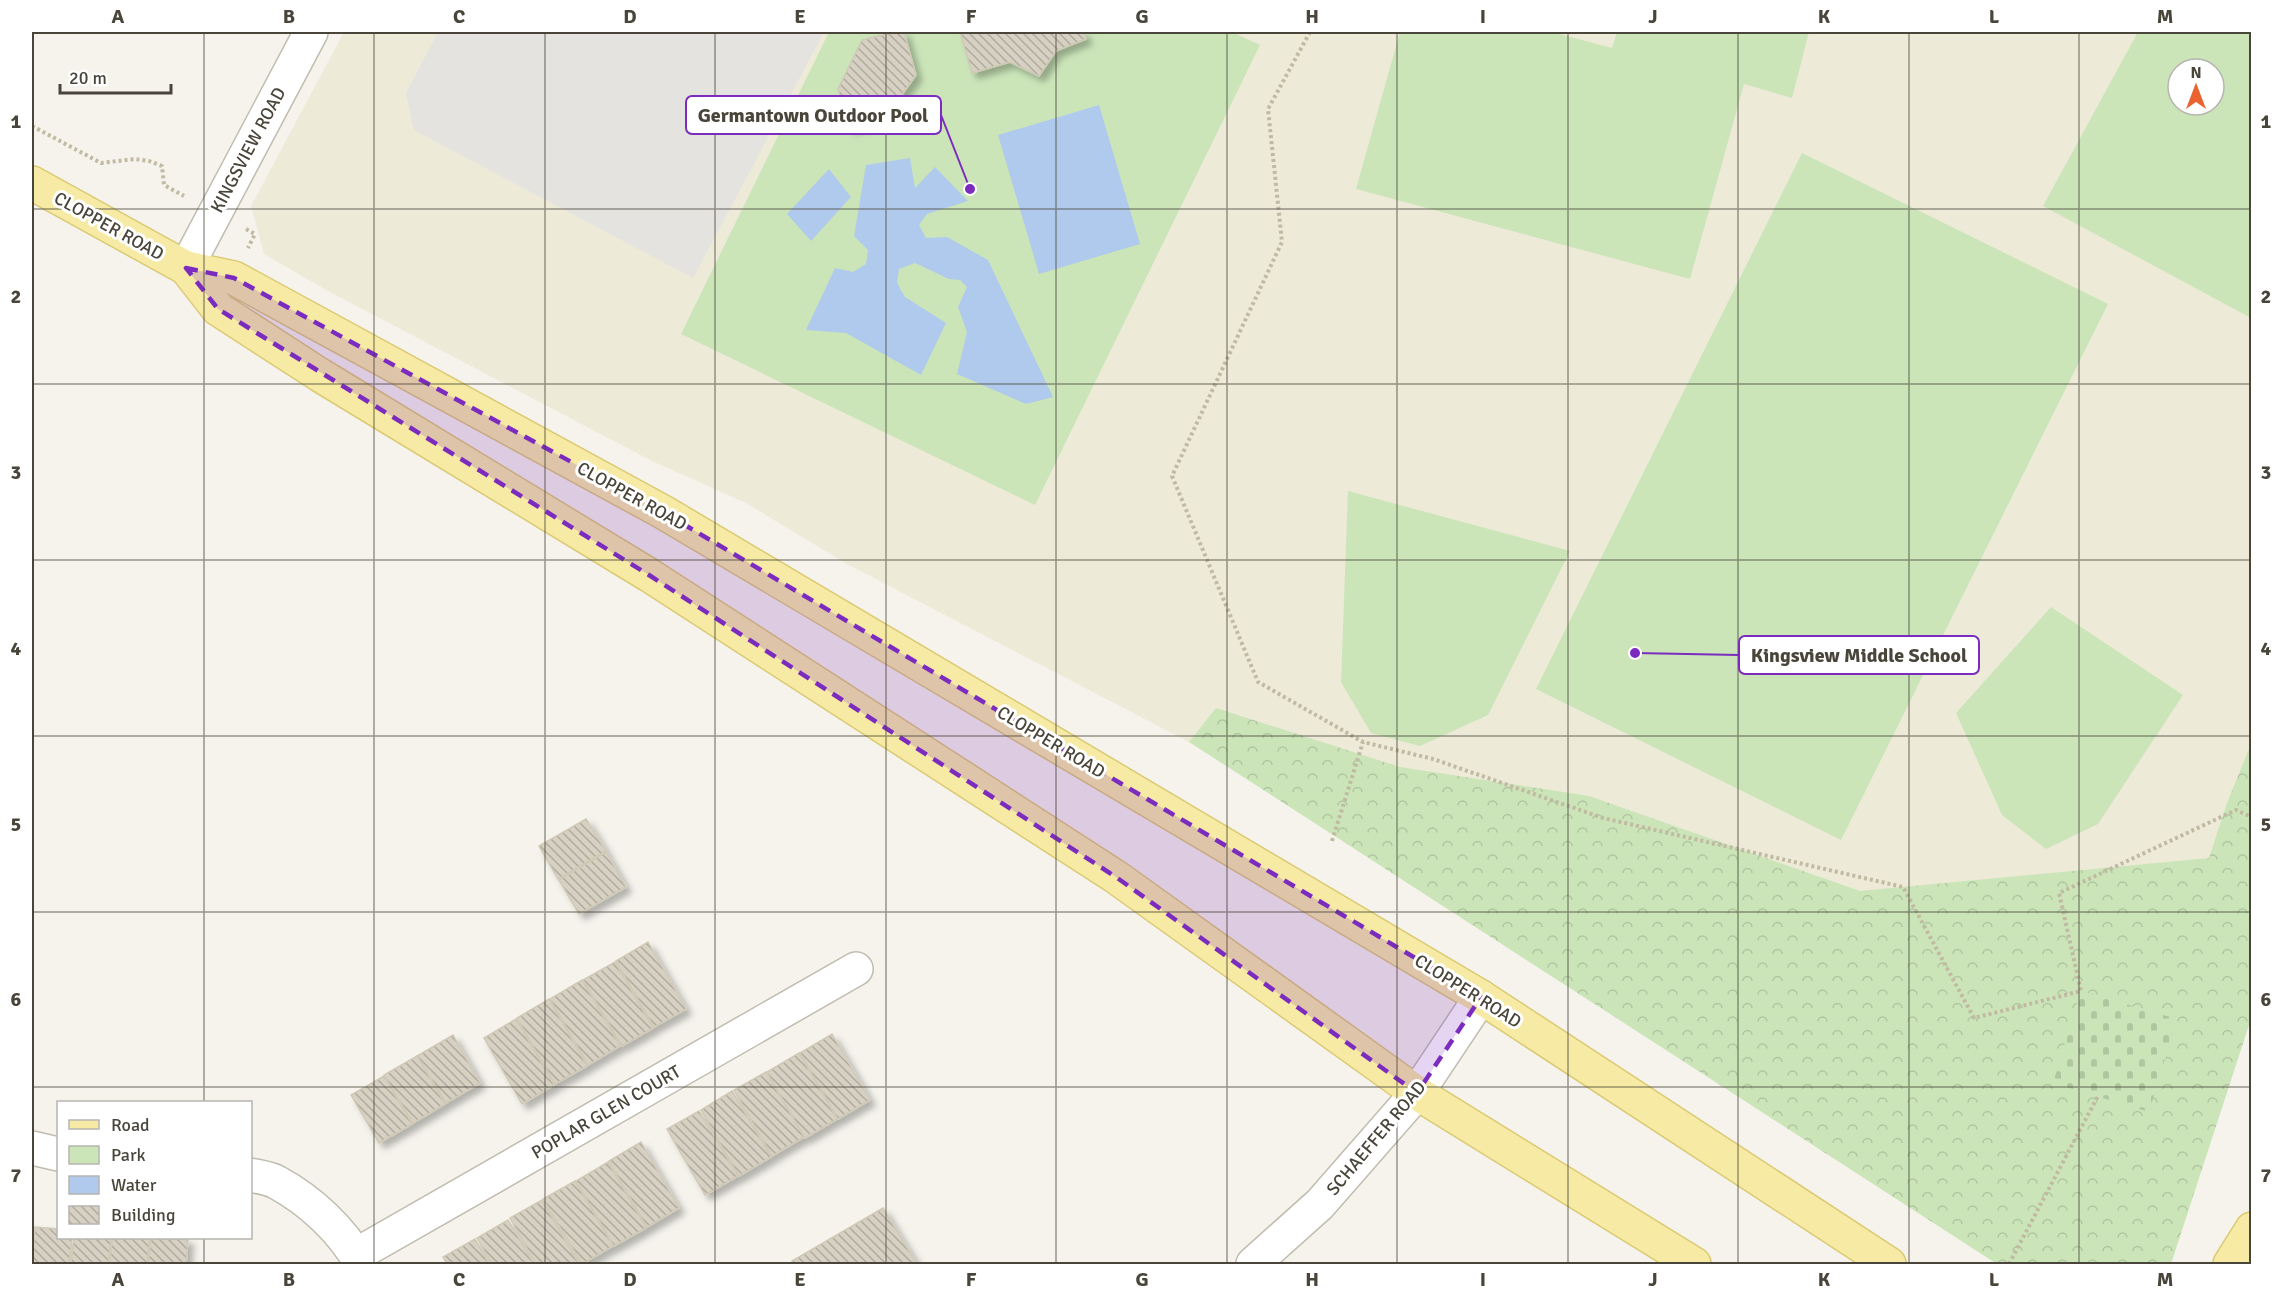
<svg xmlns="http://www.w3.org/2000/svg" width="2283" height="1296" viewBox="0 0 2283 1296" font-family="Signika,sans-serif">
<defs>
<pattern id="forest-crowns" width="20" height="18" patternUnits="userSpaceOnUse" patternTransform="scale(1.5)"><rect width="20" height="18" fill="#cbe5b9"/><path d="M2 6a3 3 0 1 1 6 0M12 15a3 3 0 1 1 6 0" fill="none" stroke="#b0c6a0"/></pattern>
<pattern id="cemetery-stones" width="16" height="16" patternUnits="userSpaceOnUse" patternTransform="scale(1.5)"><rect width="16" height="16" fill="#cbe5b9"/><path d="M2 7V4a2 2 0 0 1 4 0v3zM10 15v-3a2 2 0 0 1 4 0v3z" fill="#b0c6a0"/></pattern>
<pattern id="building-back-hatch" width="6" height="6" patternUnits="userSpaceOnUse" patternTransform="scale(1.5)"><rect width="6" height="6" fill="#d6d1c2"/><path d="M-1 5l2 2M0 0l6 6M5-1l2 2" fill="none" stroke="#b0ab9f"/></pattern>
<filter id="shadow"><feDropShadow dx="5.5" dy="5.5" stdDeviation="3" flood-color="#0004"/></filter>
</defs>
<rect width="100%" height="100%" fill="#f5f3ec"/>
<path fill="#edead8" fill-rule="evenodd" d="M344 32H2251V982L1189 742 847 564 746 503 652 461 328 291 264 254 251 206ZM2178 69H2214V105H2178Z"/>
<polygon fill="url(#forest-crowns)" points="1216,708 1400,767 1589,796 1860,891 2209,858 2227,803 2251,744 2251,1019 2171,1264 1997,1264 1189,742"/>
<polygon fill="url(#cemetery-stones)" points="2081,991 2177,1019 2149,1112 2053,1083"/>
<g fill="#cbe5b9" fill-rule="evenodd">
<polygon points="829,32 1232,32 1260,45 1035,505 681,334"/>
<polygon points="1400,32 1552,32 1612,48 1617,32 1809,32 1792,98 1744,84 1690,279 1356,189"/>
<path d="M2138 32H2251V318L2043 206ZM2178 69H2214V105H2178Z"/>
<polygon points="1802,153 2108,304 1841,840 1536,689"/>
<polygon points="1348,491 1570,551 1488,715 1420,746 1371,733 1341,682"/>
<polygon points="2051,607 2183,695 2098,824 2046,849 2002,815 1956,713"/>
</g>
<polygon fill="#e4e3e0" points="438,32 824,32 693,278 414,130 406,93"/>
<g fill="#afcaec">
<polygon points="1099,105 1140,244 1039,274 998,135"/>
<polygon points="910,158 915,188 935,167 968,201 927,214 919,225 926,238 947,237 988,260 1053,397 1026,404 957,374 967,332 958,307 967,287 960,280 949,279 915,263 899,269 897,283 905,297 946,323 921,375 846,333 806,330 835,268 853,272 866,264 868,250 854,236 866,165"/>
<polygon points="829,169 851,197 811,241 787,214"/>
</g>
<g fill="url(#building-back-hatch)" stroke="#d0c9b6" stroke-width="1.5" filter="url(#shadow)">
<polygon points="895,32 904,32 916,75 886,117 850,128 838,89 862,40"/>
<polygon points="960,32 1084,32 1086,39 1056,51 1039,76 1010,62 972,73"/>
<polygon points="586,819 606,851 558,879 539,846"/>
<polygon points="606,852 626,887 579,914 559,880"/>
<polygon points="648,942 686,1009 654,1027 616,961"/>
<polygon points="615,962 653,1028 622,1046 583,980"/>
<polygon points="582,980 620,1046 588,1065 550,999"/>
<polygon points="549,999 587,1066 555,1084 517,1018"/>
<polygon points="516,1019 554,1085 522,1104 484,1038"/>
<polygon points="832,1034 870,1100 838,1119 800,1053"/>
<polygon points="453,1035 480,1083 446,1103 417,1056"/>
<polygon points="799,1053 837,1119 805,1138 767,1072"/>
<polygon points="417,1056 445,1104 413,1123 384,1075"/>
<polygon points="766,1072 804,1137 772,1156 734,1090"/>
<polygon points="384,1076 412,1124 379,1143 351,1095"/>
<polygon points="732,1091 771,1157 739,1176 701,1110"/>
<polygon points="699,1111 738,1176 705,1195 667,1129"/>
<polygon points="641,1142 679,1208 647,1227 609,1161"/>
<polygon points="608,1162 646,1228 614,1246 576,1181"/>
<polygon points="575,1181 613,1246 582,1264 543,1199"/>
<polygon points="542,1200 579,1264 536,1264 510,1218"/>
<polygon points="883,1208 917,1264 794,1264 792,1261"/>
<polygon points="508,1220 534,1264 492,1264 477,1238"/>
<polygon points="35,1227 58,1229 58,1238 72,1238 69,1264 32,1264"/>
<polygon points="74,1238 111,1238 108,1264 71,1264"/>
<polygon points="112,1238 150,1238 147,1264 110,1264"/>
<polygon points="151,1238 188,1239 186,1264 148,1264"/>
<polygon points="475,1239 489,1264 447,1264 443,1257"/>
</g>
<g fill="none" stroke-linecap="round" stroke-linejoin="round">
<g stroke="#c0bcaf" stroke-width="36">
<g id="minor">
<polyline points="186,268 311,32"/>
<polyline points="32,1148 58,1154"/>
<path d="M250 1175C259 1177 270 1178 278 1183 311 1201 343 1231 361 1264"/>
<polyline points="356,1255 856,969"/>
<polyline points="1253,1264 1320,1204 1417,1093 1481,997"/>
</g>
</g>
<g stroke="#dbca74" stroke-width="36">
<g id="major">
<polyline points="32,183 186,268 234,278 663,512 1481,997 1889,1264"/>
<polyline points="186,268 218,309 320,375 649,575 1116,877 1417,1093 1694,1264"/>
<polyline points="2230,1264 2252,1229"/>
</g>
</g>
<g stroke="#c1baa2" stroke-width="4" stroke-dasharray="3 3" stroke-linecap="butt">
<polyline points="1310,32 1268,109 1282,242 1172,476 1258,682 1363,742 1433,759 1603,818 1903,887 1974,1018 2081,991 2059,893 2236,810 2252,817"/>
<polyline points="32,126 101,163 135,159 149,161 162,166 164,185 184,196"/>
<polyline points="246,229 255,234 248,248"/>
<polyline points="1332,841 1363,742"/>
<polyline points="2009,1264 2098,1096"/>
</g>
<use href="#minor" stroke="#fff" stroke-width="33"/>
<use href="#major" stroke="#f7eaa4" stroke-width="33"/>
</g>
<path fill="#7b2cbf" fill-opacity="0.2" stroke="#7b2cbf" stroke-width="4.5" stroke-dasharray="12 8" stroke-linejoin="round" d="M186 268 234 278 663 512 1481 997 1417 1093 1116 877 649 575 218 309Z"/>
<path fill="none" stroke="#49453a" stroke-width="1.5" stroke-opacity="0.55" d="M204 32V1102M374 32V1264M545 32V1264M715 32V1264M886 32V1264M1056 32V1264M1227 32V1264M1397 32V1264M1568 32V1264M1738 32V1264M1909 32V1264M2079 32V1264M32 209H2252M32 384H2252M32 560H2252M32 736H2252M32 912H2252M32 1087H2252M204 1238V1264"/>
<g text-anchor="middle" stroke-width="6" stroke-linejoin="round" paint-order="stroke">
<g font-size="18" fill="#49453a" stroke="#fff">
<text transform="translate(248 150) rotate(-62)" y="6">KINGSVIEW ROAD</text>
<text transform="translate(109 226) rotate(29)" y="6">CLOPPER ROAD</text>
<text transform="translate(632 496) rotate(29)" y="6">CLOPPER ROAD</text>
<text transform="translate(1051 742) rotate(31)" y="6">CLOPPER ROAD</text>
<text transform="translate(1468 991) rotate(32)" y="6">CLOPPER ROAD</text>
<text transform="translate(606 1112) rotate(-30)" y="6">POPLAR GLEN COURT</text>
<text transform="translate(1376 1138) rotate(-50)" y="6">SCHAEFFER ROAD</text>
</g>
</g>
<path fill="none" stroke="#7b2cbf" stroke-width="2" d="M970 189L941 115M1635 653L1739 655"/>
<g fill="#7b2cbf" stroke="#fff" stroke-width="2">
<circle cx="970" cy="189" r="6"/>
<circle cx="1635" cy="653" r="6"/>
</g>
<g fill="#fff" stroke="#7b2cbf" stroke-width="2">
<rect x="686" y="96" width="255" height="38" rx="6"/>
<rect x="1739" y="636" width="240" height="38" rx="6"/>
</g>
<g font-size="20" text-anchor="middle" font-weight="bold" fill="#49453a">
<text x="813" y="122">Germantown Outdoor Pool</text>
<text x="1859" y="662">Kingsview Middle School</text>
</g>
<rect width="2283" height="1296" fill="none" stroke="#ffffff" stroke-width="66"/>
<rect x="57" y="1101" width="195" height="138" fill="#ffffff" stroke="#b6b5b0" stroke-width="1.5"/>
<rect x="69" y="1120" width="30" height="9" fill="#f7eaa4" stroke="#b6b5b0" stroke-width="1.5"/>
<text x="111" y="1131" font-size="18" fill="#49453a">Road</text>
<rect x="69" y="1146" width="30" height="18" fill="#cbe5b9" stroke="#b6b5b0" stroke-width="1.5"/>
<text x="111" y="1161" font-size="18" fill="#49453a">Park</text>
<rect x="69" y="1176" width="30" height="18" fill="#afcaec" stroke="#b6b5b0" stroke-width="1.5"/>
<text x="111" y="1191" font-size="18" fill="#49453a">Water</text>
<rect x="69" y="1206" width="30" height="18" fill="url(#building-back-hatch)" stroke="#b6b5b0" stroke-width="1.5"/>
<text x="111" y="1221" font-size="18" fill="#49453a">Building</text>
<g transform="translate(2196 87)"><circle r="28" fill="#ffffff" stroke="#b6b5b0" stroke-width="1.5"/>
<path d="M0-4.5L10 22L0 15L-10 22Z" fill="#e9642f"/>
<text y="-9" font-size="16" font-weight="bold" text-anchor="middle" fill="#49453a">N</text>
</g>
<path d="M60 84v9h111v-9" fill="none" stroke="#49453a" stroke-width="3"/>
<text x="69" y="84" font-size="18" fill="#49453a" stroke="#ffffff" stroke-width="4.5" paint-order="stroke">20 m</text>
<rect x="33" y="33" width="2217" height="1230" fill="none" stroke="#49453a" stroke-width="2"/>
<g font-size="20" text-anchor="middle" font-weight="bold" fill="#49453a">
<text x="118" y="23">A</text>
<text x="289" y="23">B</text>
<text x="459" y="23">C</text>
<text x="630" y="23">D</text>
<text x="800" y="23">E</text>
<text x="971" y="23">F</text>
<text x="1142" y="23">G</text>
<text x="1312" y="23">H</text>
<text x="1483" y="23">I</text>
<text x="1653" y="23">J</text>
<text x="1824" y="23">K</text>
<text x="1994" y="23">L</text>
<text x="2165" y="23">M</text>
<text x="16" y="128">1</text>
<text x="2266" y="128">1</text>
<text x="16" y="303">2</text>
<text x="2266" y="303">2</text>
<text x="16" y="479">3</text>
<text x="2266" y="479">3</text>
<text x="16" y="655">4</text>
<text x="2266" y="655">4</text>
<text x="16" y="831">5</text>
<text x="2266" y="831">5</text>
<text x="16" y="1006">6</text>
<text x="2266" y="1006">6</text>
<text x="16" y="1182">7</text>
<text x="2266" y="1182">7</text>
<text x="118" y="1286">A</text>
<text x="289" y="1286">B</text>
<text x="459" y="1286">C</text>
<text x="630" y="1286">D</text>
<text x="800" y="1286">E</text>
<text x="971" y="1286">F</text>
<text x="1142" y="1286">G</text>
<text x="1312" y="1286">H</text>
<text x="1483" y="1286">I</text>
<text x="1653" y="1286">J</text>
<text x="1824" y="1286">K</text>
<text x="1994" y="1286">L</text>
<text x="2165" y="1286">M</text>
</g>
</svg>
